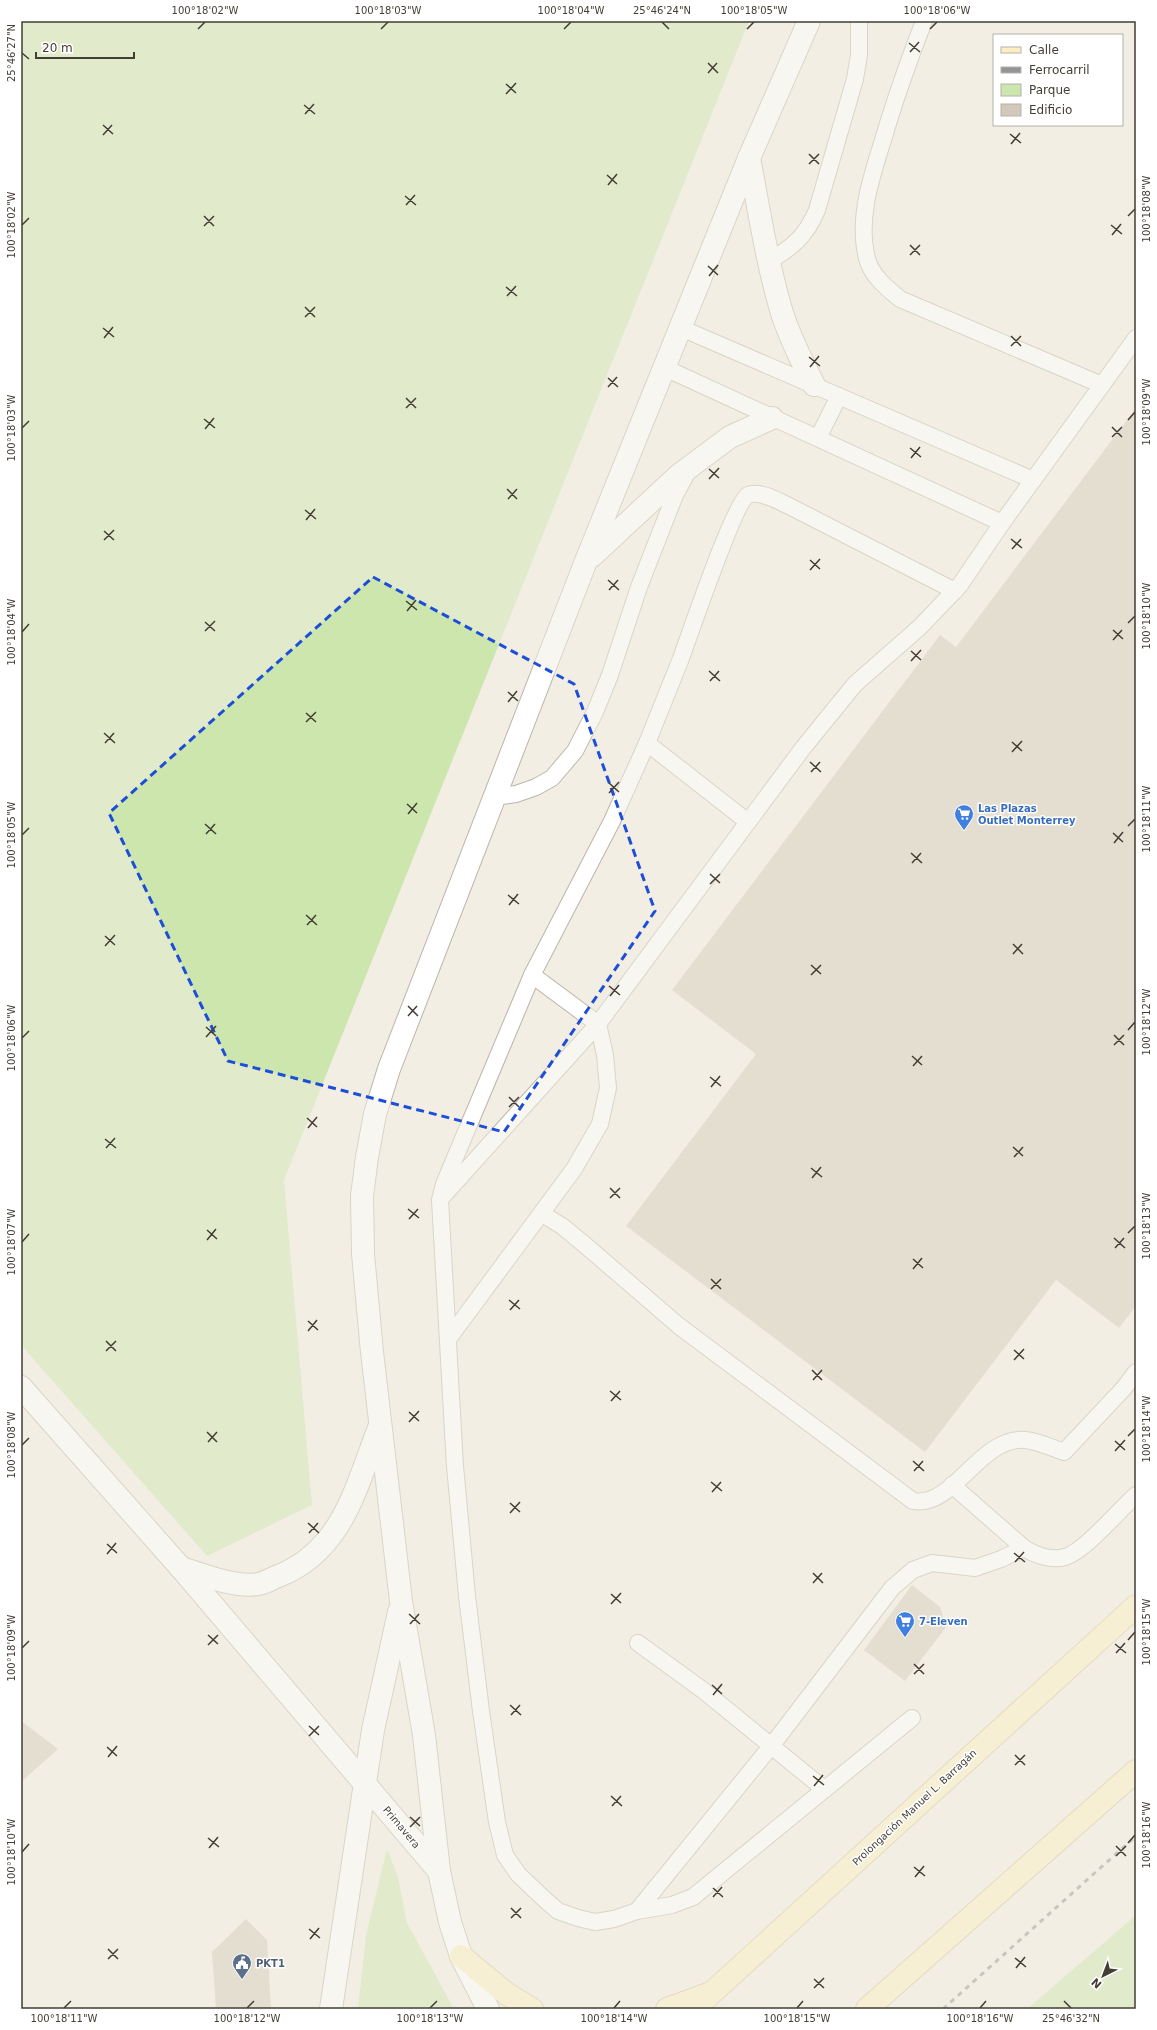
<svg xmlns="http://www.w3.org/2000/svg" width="1157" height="2030" viewBox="0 0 1157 2030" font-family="'DejaVu Sans',sans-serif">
<rect width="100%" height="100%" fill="#f2eee4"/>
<g fill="#cce6ad">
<polygon points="21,21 749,21 284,1180 312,1505 207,1556 21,1345"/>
<polygon points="387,1849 398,1877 407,1923 454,2009 358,2009 366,1935"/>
<polygon points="1136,1915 1136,2009 1027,2009"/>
</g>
<g fill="#d3c9ba">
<polygon points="1136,408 1136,1306 1119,1328 1056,1280 925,1452 626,1226 756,1054 672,990 940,635 956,647"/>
<polygon points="912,1585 940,1607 946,1627 905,1681 864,1650"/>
<polygon points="21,1721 58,1749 21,1782"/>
<polygon points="246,1919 267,1940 271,2009 216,2009 212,1952"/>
</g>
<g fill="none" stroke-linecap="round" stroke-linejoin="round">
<g stroke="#bdb5a7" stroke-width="18">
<g id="service">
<path d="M924 21C909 60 895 99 883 140 871 178 856 222 868 262 874 278 887 288 900 299L1102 385"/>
<path d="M769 261C793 247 806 236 817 210L855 79 859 55V21"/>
<polyline points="681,328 1033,480"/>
<polyline points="665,368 1002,523"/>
<polyline points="818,438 839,396"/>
<path d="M647 743C658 716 669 689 680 661 689 637 734 503 748 495 760 490 778 501 789 506L955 591"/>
<polyline points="495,797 516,794 536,787 552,778 575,751 595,712 610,675 639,587 675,495 687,473"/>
<polyline points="443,1196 598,1024 748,822"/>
<path d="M542 1214 562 1226 585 1245 679 1326 913 1501C953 1509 980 1436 1025 1440 1038 1441 1052 1448 1064 1452L1124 1388 1136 1372"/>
<polyline points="449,1338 574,1169 600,1124 608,1088 605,1055 598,1024 532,975"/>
<path d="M952 1485 1024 1548C1035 1555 1051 1561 1065 1557 1085 1551 1119 1510 1136 1495"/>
<polyline points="638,1643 704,1691 824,1789"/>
<polyline points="912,1718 693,1897 672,1905 637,1911 614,1919 595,1922 578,1918 558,1911 542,1897 518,1874 505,1855 497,1822 481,1711 467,1596 455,1466 440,1200 444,1184 532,975 612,821 647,743 748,822 803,748 855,684 920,627 960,585 1002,523 1136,338"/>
<polyline points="637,1911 772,1745 892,1588 913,1570 932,1563 975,1568 1001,1559 1024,1548"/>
</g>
</g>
<g stroke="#bdb5a7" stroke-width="24">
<polyline id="minor" points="21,1387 181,1568 439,1871"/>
</g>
<g stroke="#bdb5a7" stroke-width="24">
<g id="tertiary">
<path d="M749 158C759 210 767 263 782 313 790 338 802 362 814 385"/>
<polyline points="592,556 679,475 730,437 772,418"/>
<path d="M181 1568C204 1575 235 1588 258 1584 266 1583 274 1577 281 1575 344 1548 356 1486 379 1428"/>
<polyline points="331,2009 373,1730 399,1612"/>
<polyline points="488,2009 461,1956 450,1922 439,1871 424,1735 401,1601 372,1352 363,1254 362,1196 367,1157 375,1114 389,1069 586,561 749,158 809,21"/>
</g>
</g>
<g stroke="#d1c294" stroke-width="24">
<g id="secondary">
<polyline points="461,1956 507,1994 532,2009"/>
<polyline points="667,2009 708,1994"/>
<polyline points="694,2009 1136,1606"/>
<polyline points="867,2009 1136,1771"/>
</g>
</g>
<use href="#service" stroke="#fff" stroke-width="16"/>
<use href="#minor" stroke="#fff" stroke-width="22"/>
<use href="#tertiary" stroke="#fff" stroke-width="22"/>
<use href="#secondary" stroke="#fdefc2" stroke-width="22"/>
<polyline stroke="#949494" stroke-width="3" stroke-dasharray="5 5" stroke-linecap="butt" points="943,2009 1136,1836"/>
</g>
<path d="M0 0H1157V2030H0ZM373 577 574 684 655 911 504 1132 228 1061 109 813Z" fill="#f2eee4" fill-opacity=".55" fill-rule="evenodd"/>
<path fill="none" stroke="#1d4ed8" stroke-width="3" stroke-dasharray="8 5" stroke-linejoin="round" d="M373 577 574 684 655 911 504 1132 228 1061 109 813Z"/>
<path fill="none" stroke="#433e34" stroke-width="1.5" d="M662 22 669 29M198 29 205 22M381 29 388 22M564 29 571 22M747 29 754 22M930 29 937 22M909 43 920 52M910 52 919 42M22 53 29 59M708 63 718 73M708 73 717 63M506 84 516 93M506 94 516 83M304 105 315 114M305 114 314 104M103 125 113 134M1010 134 1021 143M103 135 112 125M1011 144 1020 133M809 154 819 164M809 164 819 154M607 175 617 184M608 185 617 174M405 196 416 205M406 205 415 195M204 216 214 226M1128 216 1135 209M22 225 29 218M1111 225 1122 234M204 226 214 216M1112 235 1121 224M910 245 920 255M910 255 920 245M708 266 718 275M709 276 718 265M506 287 517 296M507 296 516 286M305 307 315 317M305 317 315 307M103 328 114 337M1011 336 1021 346M104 338 113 327M1011 346 1021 336M809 357 820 366M810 367 819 356M608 378 618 387M608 387 617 377M406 398 416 408M406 408 416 398M204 419 215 428M1128 420 1135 412M1112 427 1122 437M22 428 29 421M205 429 214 418M1112 437 1122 427M910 448 921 457M911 458 920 447M709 469 719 478M709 479 719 468M507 489 517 499M508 499 517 489M305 510 316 519M306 520 315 509M104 531 114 540M1011 539 1022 548M104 540 114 530M1012 549 1021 539M810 560 820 569M810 570 820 559M608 580 619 590M609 590 618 580M406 601 417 610M407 611 416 600M205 622 215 631M1128 623 1135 616M1113 630 1123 639M205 631 215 621M22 632 29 624M1113 640 1122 630M911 651 921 660M911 661 921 650M709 671 720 681M710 681 719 671M508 692 518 701M508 702 517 691M306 713 316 722M306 722 316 712M104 733 115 743M1012 742 1022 751M105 743 114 733M1012 752 1022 741M810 762 821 772M811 772 820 762M609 783 619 792M609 793 619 782M407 804 417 813M408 814 417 803M205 824 216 834M1128 826 1135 819M1113 833 1123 842M206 834 215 824M22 835 29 828M1114 843 1123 832M911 853 922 863M912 863 921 853M710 874 720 883M710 884 720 874M508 895 519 904M509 905 518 894M306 915 317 925M307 925 316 915M105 936 115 945M1013 944 1023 954M105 946 115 935M1013 954 1022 944M811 965 821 974M811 975 821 965M609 986 620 995M610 996 619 985M408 1006 418 1016M408 1016 417 1006M206 1027 216 1036M1128 1030 1135 1022M1114 1035 1124 1045M206 1037 216 1026M22 1038 29 1031M1114 1045 1124 1035M912 1056 922 1065M913 1066 922 1056M710 1077 721 1086M711 1087 720 1076M509 1097 519 1107M509 1107 519 1097M307 1118 317 1127M308 1128 317 1117M105 1139 116 1148M1013 1147 1023 1156M106 1148 115 1138M1014 1157 1023 1147M811 1168 822 1177M812 1178 821 1167M610 1188 620 1198M610 1198 620 1188M408 1209 419 1218M409 1219 418 1209M207 1230 217 1239M1128 1233 1135 1226M1114 1238 1125 1248M207 1240 216 1229M22 1242 29 1234M1115 1248 1124 1238M913 1259 923 1268M913 1269 922 1258M711 1279 721 1289M711 1289 721 1279M509 1300 520 1309M510 1310 519 1300M308 1321 318 1330M308 1331 317 1320M106 1341 116 1351M1014 1350 1024 1359M106 1351 116 1341M1014 1360 1024 1349M812 1370 822 1380M813 1380 822 1370M610 1391 621 1400M611 1401 620 1391M409 1412 419 1421M409 1422 419 1411M207 1432 217 1442M1128 1436 1135 1429M1115 1441 1125 1450M208 1442 217 1432M22 1445 29 1438M1115 1451 1125 1440M913 1461 924 1471M914 1471 923 1461M711 1482 722 1491M712 1492 721 1482M510 1503 520 1512M510 1513 520 1502M308 1523 319 1533M309 1533 318 1523M107 1544 117 1553M1014 1553 1025 1562M107 1554 116 1543M1015 1562 1024 1552M813 1573 823 1583M813 1583 822 1573M611 1594 621 1603M611 1604 621 1593M409 1614 420 1624M410 1624 419 1614M208 1635 218 1644M1128 1640 1135 1632M1115 1644 1126 1653M208 1645 218 1635M22 1648 29 1641M1116 1653 1125 1643M914 1664 924 1674M914 1674 924 1664M712 1685 722 1694M713 1695 722 1684M510 1705 521 1715M511 1715 520 1705M309 1726 319 1735M309 1736 319 1726M107 1747 117 1756M1015 1755 1025 1765M108 1757 117 1746M1015 1765 1025 1755M813 1776 824 1785M814 1786 823 1775M611 1796 622 1806M612 1806 621 1796M410 1817 420 1826M410 1827 420 1817M208 1838 219 1847M1128 1843 1135 1835M1116 1846 1126 1856M209 1848 218 1837M22 1852 29 1844M1116 1856 1126 1846M914 1867 925 1876M915 1877 924 1866M713 1888 723 1897M713 1897 722 1887M511 1908 521 1918M511 1918 521 1908M309 1929 320 1938M310 1939 319 1928M108 1949 118 1959M1015 1958 1026 1967M108 1959 118 1949M1016 1968 1025 1957M814 1979 824 1988M814 1988 824 1978M1064 2001 1071 2008M64 2008 71 2001M247 2008 254 2001M430 2008 437 2001M614 2008 620 2001M797 2008 803 2001M980 2008 986 2001"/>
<defs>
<g id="supermarket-pin" transform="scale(1)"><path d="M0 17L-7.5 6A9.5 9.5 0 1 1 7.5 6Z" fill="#3f7fe0" stroke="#fff"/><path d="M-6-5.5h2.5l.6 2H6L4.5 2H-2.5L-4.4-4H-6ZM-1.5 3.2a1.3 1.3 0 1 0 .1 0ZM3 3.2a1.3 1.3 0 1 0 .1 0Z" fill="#fff"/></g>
<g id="civic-pin" transform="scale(1)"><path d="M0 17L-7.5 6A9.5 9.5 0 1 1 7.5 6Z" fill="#5c6f8a" stroke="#fff"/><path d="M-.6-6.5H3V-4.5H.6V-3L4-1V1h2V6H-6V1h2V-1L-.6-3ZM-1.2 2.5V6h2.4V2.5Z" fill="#fff"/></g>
</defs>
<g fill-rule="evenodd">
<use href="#supermarket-pin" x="964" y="814"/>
<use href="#supermarket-pin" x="905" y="1621"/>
<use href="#civic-pin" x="242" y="1963"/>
</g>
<g text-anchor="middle" stroke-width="3" stroke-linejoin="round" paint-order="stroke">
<g font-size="10" font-weight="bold" fill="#366cbe" stroke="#fff" text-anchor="start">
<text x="978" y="812">Las Plazas<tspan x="978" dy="12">Outlet Monterrey</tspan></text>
<text x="919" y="1625">7-Eleven</text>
</g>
<g font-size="10" fill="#433e34" stroke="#fff">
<text transform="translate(914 1807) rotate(-43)" y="4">Prolongación Manuel L. Barragán</text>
<text transform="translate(402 1827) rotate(50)" y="4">Primavera</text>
</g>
<g font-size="10" font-weight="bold" fill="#4e5e75" stroke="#fff" text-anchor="start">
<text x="256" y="1967">PKT1</text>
</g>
</g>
<rect width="1157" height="2030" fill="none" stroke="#ffffff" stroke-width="44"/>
<rect x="993" y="34" width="130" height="92" fill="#ffffff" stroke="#b4b2ae"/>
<rect x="1001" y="47" width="20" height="6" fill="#fdefc2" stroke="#b4b2ae"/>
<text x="1029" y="54" font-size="12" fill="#433e34">Calle</text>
<rect x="1001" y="67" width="20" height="6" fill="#949494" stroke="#b4b2ae"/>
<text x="1029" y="74" font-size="12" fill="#433e34">Ferrocarril</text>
<rect x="1001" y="84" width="20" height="12" fill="#cce6ad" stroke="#b4b2ae"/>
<text x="1029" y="94" font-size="12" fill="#433e34">Parque</text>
<rect x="1001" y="104" width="20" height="12" fill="#d3c9ba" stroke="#b4b2ae"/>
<text x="1029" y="114" font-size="12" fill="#433e34">Edificio</text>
<g transform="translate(1103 1976) rotate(222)" stroke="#ffffff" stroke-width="3" paint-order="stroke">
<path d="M0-3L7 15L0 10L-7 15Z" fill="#433e34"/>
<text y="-6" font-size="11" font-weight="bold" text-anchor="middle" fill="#433e34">N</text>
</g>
<path d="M36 52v6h98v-6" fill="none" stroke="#433e34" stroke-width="2"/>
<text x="42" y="52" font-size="12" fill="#433e34" stroke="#ffffff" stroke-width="3" paint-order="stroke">20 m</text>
<rect x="22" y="22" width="1113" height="1986" fill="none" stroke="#433e34" stroke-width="1.5"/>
<g font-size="10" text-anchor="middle" fill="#433e34">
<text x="205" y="14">100°18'02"W</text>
<text x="388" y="14">100°18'03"W</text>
<text x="571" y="14">100°18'04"W</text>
<text x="662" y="14">25°46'24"N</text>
<text x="754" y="14">100°18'05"W</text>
<text x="937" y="14">100°18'06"W</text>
<text transform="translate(11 53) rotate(-90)" y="4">25°46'27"N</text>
<text transform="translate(1146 209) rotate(-90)" y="4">100°18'08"W</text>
<text transform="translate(11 225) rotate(-90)" y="4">100°18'02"W</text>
<text transform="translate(1146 412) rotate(-90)" y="4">100°18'09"W</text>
<text transform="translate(11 428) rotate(-90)" y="4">100°18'03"W</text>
<text transform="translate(1146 616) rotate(-90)" y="4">100°18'10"W</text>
<text transform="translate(11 632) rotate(-90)" y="4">100°18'04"W</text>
<text transform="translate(1146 819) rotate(-90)" y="4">100°18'11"W</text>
<text transform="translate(11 835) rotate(-90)" y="4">100°18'05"W</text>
<text transform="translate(1146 1022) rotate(-90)" y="4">100°18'12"W</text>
<text transform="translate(11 1038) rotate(-90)" y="4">100°18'06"W</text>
<text transform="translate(1146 1226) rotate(-90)" y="4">100°18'13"W</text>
<text transform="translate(11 1242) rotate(-90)" y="4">100°18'07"W</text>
<text transform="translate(1146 1429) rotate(-90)" y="4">100°18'14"W</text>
<text transform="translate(11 1445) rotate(-90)" y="4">100°18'08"W</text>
<text transform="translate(1146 1632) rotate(-90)" y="4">100°18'15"W</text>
<text transform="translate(11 1648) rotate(-90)" y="4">100°18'09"W</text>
<text transform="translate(1146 1835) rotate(-90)" y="4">100°18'16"W</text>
<text transform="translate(11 1852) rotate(-90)" y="4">100°18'10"W</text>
<text x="64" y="2022">100°18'11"W</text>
<text x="247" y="2022">100°18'12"W</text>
<text x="430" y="2022">100°18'13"W</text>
<text x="614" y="2022">100°18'14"W</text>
<text x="797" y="2022">100°18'15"W</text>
<text x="980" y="2022">100°18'16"W</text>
<text x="1071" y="2022">25°46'32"N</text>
</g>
</svg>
